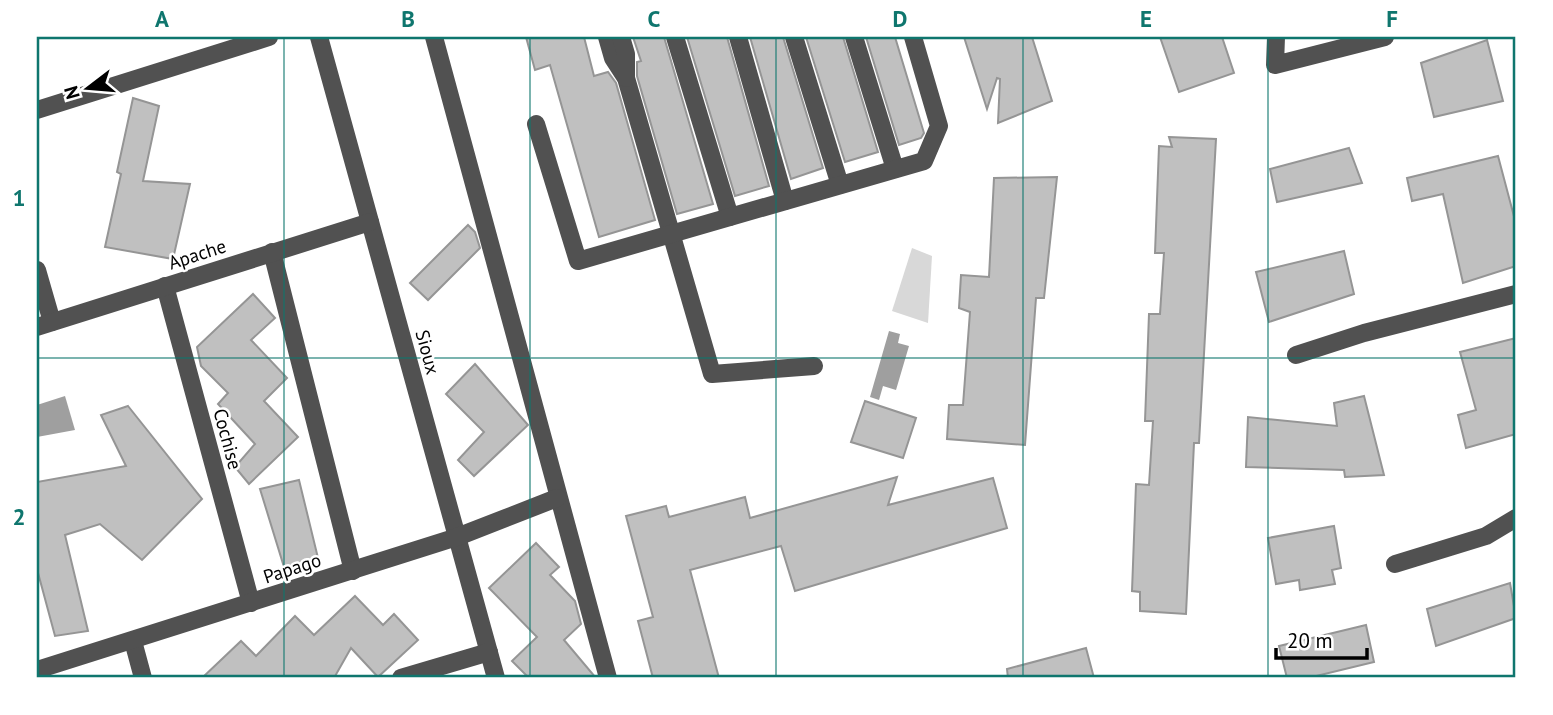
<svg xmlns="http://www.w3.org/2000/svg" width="1553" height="715" viewBox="0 0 1553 715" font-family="'PT Sans',sans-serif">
<rect width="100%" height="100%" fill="#fff"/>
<polygon fill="#d8d8d8" points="912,248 932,256 928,323 892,311"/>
<g fill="#9f9f9f">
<polygon points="889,331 900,334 898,343 909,346 896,390 883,386 879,400 870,397"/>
<polygon points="65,396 75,430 37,437 37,405"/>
</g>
<g fill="#c0c0c0" stroke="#959595" stroke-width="2">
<polygon points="526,37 584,37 594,76 608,72 616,83 655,220 599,237 550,65 535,70"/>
<polygon points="633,37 664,37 713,204 677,214 637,76 637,62 641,61"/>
<polygon points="687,37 727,37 769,186 735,196"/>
<polygon points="750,37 783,37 823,168 791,179"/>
<polygon points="806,37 843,37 878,152 845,162"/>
<polygon points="866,37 895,37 924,133 921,138 899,145"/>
<polygon points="964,37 1032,37 1052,101 998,123 1000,79 997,78 987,109"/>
<polygon points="1160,37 1222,37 1234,73 1179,92"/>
<polygon points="1487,40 1503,101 1434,117 1421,63"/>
<polygon points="133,98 159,106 143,181 190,184 173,259 105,247 121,174 117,172"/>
<polygon points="1169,137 1216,139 1199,443 1194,443 1186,614 1140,611 1140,592 1132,591 1136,484 1149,485 1153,421 1145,421 1149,314 1160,314 1164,253 1155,253 1159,146 1172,147"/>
<polygon points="1349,148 1362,183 1277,202 1270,169"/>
<polygon points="1498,156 1516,224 1516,266 1463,283 1443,194 1412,201 1407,178"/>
<polygon points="1057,177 1044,298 1036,298 1025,445 947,439 949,405 963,405 970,312 959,308 961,275 989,277 994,178"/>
<polygon points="468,225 475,232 480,248 428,300 410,283"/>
<polygon points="1344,251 1354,294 1269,322 1256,272"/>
<polygon points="253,294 275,318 251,340 287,378 264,401 298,437 249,484 235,467 255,444 218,404 228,393 201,366 197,347"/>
<polygon points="1516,338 1516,434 1466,448 1458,415 1476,410 1460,352"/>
<polygon points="475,364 528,425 474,476 458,460 484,432 446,394"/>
<polygon points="1364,396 1384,475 1345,477 1344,470 1246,467 1248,417 1337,426 1334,403"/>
<polygon points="865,401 916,418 903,458 851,442"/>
<polygon points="128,406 202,499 142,560 100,524 65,535 88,631 55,636 37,569 37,482 126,466 101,415"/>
<polygon points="897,477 888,505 993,478 1007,528 795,591 781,546 690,570 719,678 653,678 638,621 653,617 626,516 666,506 669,517 745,497 750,518"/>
<polygon points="299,480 318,558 284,567 260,489"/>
<polygon points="1334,526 1341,568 1332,570 1335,584 1300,590 1299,580 1276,584 1268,538"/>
<polygon points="536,543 559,567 550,575 575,601 581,624 564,640 596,678 529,678 512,661 537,637 489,588"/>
<polygon points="1510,583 1516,618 1436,646 1427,609"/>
<polygon points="355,596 383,625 394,614 418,640 378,677 351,648 334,678 202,678 241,641 256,656 295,616 314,635"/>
<polygon points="1366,625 1374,662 1308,678 1287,678 1279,646"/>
<polygon points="1086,648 1094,678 1008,678 1007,669"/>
</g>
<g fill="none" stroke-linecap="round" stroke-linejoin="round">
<g stroke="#515151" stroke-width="18">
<polyline points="319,37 496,678"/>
<polyline points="434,37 608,678"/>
<polyline points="607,37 613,58 626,78 712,374 814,366"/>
<polyline points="621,37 626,54 626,78"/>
<polyline points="675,37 730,217"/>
<polyline points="738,37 785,201"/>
<polyline points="794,37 840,185"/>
<polyline points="854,37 895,169"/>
<polyline points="1276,37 1275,65 1385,37"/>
<polyline points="37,110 269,37"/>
<polyline points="536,124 578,261 924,161 939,126 913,37"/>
<polyline points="272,252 353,571"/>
<polyline points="37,270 52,322"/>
<polyline points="165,286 251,603"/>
<polyline points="37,327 370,222"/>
<polyline points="1296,355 1364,333 1516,294"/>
<polyline points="1395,564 1486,536 1516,518"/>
<polyline points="133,641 143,678"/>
<polyline points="37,670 457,537 557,498"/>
<polyline points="401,678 489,652"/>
</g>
</g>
<path fill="none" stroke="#0f766e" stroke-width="2" stroke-opacity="0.55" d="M284 37V678M530 37V678M776 37V678M1023 37V678M1268 37V678M37 358H1516"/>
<g text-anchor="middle" stroke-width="5" stroke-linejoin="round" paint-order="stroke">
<g font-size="19" fill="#000" stroke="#fff">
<text transform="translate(197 254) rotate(-18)" y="7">Apache</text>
<text transform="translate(428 352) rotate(75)" y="7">Sioux</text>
<text transform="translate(228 439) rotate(75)" y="7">Cochise</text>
<text transform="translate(292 568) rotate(-18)" y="7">Papago</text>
</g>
</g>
<rect width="1553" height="715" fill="none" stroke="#ffffff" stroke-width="77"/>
<g transform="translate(88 88) rotate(254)" stroke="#ffffff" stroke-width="5" paint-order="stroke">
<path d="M0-5L12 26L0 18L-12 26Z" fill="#000000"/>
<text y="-10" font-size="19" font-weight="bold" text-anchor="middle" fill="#000000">N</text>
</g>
<path d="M1276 648v10h91v-10" fill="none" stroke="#000000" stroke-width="3.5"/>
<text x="1287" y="648" font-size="21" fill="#000000" stroke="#ffffff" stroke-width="5" paint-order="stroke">20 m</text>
<rect x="38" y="38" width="1476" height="638" fill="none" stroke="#0f766e" stroke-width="2.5"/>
<g font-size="23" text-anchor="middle" font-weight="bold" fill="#0f766e">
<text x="162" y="27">A</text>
<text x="408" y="27">B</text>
<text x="654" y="27">C</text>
<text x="900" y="27">D</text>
<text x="1146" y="27">E</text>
<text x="1392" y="27">F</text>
<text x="19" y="206">1</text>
<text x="19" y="525">2</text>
</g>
</svg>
